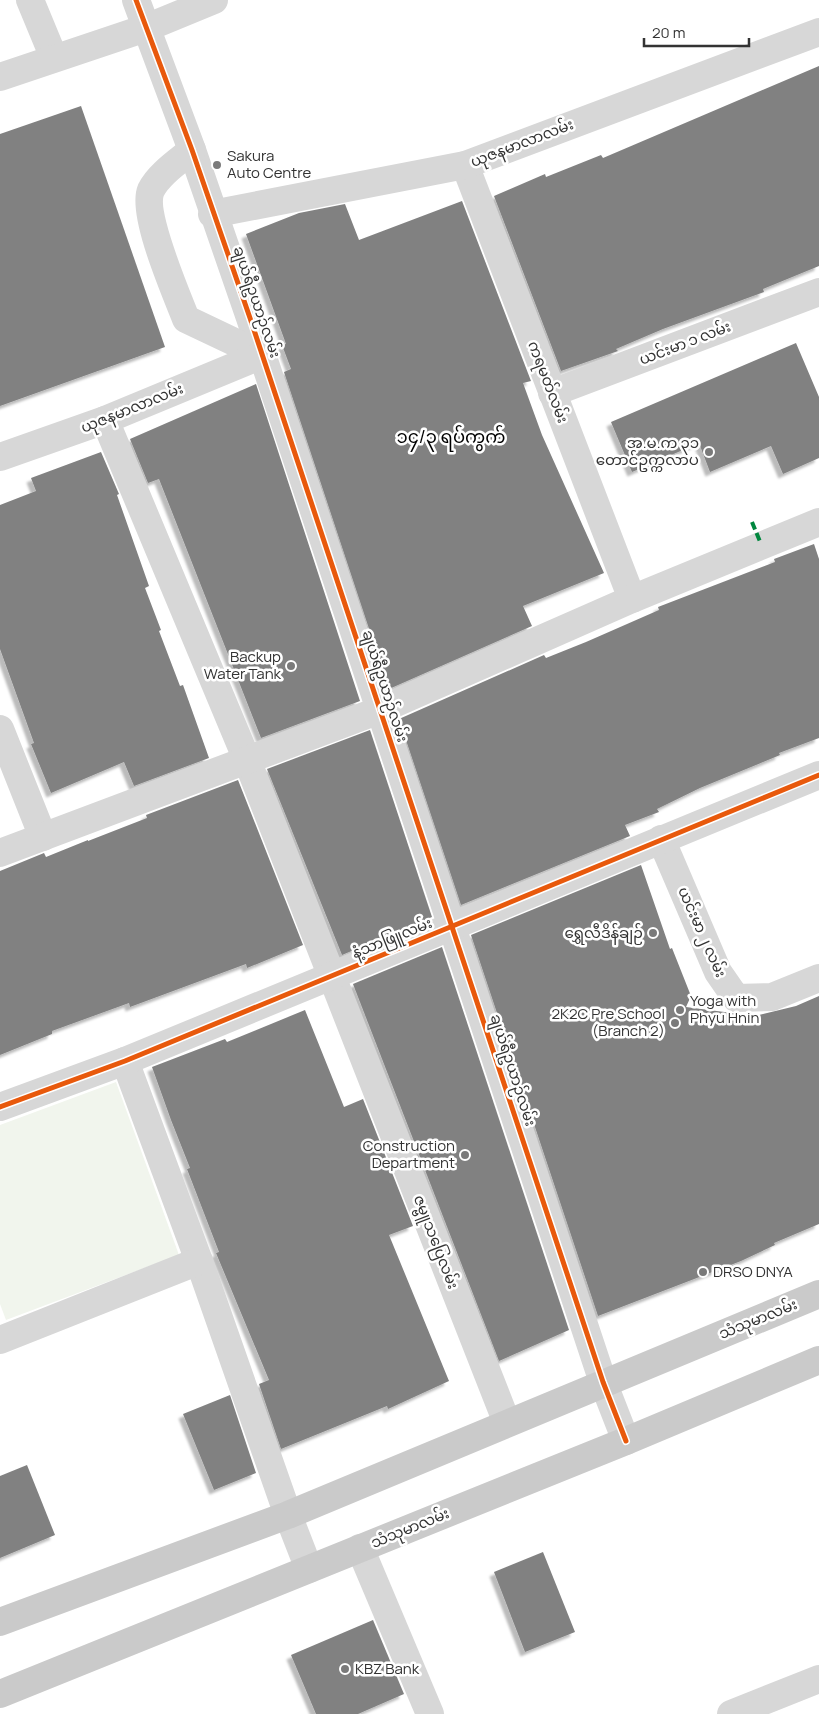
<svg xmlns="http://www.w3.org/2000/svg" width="819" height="1714" viewBox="0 0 819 1714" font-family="Manrope,'Noto Sans Myanmar',sans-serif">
<defs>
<filter id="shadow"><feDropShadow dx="-4.5" dy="4.5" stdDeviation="1" flood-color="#0004"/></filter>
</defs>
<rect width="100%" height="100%" fill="#fff"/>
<polygon fill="#f1f5ed" points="116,1082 179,1255 6,1320 0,1304 0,1125"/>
<g fill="#818181" filter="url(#shadow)">
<polygon points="819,66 819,266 763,289 764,292 663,329 616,349 618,351 561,371 494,196 545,174 546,177 601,155 603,158"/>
<polygon points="81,106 165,347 0,406 0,134"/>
<polygon points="462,201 531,381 523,383 542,435 604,573 523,606 532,626 389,689 284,372 291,369 282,345 286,344 246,234 299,213 345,204 359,240"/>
<polygon points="796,343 819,397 819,458 783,474 771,446 710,472 699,443 632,472 611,422"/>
<polygon points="256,384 360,701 261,738 159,479 148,483 130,439"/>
<polygon points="101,452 119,494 117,495 149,586 145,588 161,630 159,631 180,686 183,685 209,758 134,786 124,762 51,793 31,744 34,743 0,649 0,505 36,491 31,478"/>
<polygon points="814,544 819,559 819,738 779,753 780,755 700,788 657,809 659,812 625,825 630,836 461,905 399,719 544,655 546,658 586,642 659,610 658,607 775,562 774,559"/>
<polygon points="370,730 432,917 342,955 267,769"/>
<polygon points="238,780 303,945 247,968 246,964 130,1007 129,1003 52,1031 52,1034 0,1055 0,871 44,853 46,857 88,840 88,841 147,818 146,815"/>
<polygon points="641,865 670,949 672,948 691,996 686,1007 755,1016 796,1006 819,996 819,1224 774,1243 775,1245 741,1261 598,1316 471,935"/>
<polygon points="442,947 569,1330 499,1361 353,984"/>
<polygon points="305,1010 344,1107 363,1099 413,1226 389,1235 449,1381 388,1409 387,1406 281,1449 259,1384 269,1380 216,1253 219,1252 187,1169 190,1168 171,1120 152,1067 225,1039 227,1042"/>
<polygon points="230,1395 256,1473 214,1490 183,1414"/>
<polygon points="27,1465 55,1535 0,1558 0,1476"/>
<polygon points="543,1552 575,1632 525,1652 494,1572"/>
<polygon points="373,1620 404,1694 358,1714 316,1714 291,1655"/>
</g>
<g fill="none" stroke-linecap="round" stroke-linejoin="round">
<g stroke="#d7d7d7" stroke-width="28">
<polyline points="30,0 54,58"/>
<polyline points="136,0 192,150 250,318 603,1382 626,1441"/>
<polyline points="0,77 146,28 214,0"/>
<path d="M192 150C179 161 159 174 151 190 141 213 176 293 186 319L262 355"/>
<polyline points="465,165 632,599"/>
<polyline points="212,214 465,165 819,32"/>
<polyline points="552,393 819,292"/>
<polyline points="105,420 247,760 507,1423"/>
<polyline points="0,457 105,420 262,355"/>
<polyline points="0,729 43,837"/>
<polyline points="661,839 718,972 736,998 772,997 819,978"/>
<polyline points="0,853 380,710 632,599 819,522"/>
<polyline points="125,1061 199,1261 288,1515 309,1569"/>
<polyline points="0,1107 125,1061 819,775"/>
<polyline points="0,1340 199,1261"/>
<polyline points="360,1548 430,1714"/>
<polyline points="731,1714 819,1679"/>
</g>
<g stroke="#cacaca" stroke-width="28">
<polyline points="0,1622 288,1515 819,1294"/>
<polyline points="0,1694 626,1441 819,1360"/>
</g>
<polyline stroke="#00873e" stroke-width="4" stroke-dasharray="8 4" stroke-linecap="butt" points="752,522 761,544"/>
<g stroke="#fff" stroke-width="8">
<g id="cycleway">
<polyline points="136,0 192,150 250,318 603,1382 626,1441"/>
<polyline points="0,1107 125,1061 819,775"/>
</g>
</g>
<use href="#cycleway" stroke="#e8590c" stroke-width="5"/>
</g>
<g fill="#7a7a7a" stroke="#fff" stroke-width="2">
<circle cx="217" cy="165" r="5"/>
<circle cx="709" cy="452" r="5"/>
<circle cx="291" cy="666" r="5"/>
<circle cx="653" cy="933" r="5"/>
<circle cx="680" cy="1010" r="5"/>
<circle cx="675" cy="1023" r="5"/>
<circle cx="465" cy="1155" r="5"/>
<circle cx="703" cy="1272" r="5"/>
<circle cx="345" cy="1669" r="5"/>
</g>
<g text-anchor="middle" stroke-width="5" stroke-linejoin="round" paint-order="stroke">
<g font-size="15" fill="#333" stroke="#fff">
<text transform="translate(522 143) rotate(-21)" y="5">ယုဇနမာလာလမ်း</text>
<text transform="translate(257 302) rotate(71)" y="5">ချယ်ရီဥယာဉ်လမ်း</text>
<text transform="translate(685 343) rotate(-21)" y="5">ယင်းမာ ၁ လမ်း</text>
<text transform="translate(548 382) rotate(69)" y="5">ကရမတ်လမ်း</text>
<text transform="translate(132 408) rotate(-22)" y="5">ယုဇနမာလာလမ်း</text>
<text transform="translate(385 686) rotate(72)" y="5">ချယ်ရီဥယာဉ်လမ်း</text>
<text transform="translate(702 932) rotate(66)" y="5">ယင်းမာ ၂ လမ်း</text>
<text transform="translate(392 938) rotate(-22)" y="5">နံ့သာဖြူလမ်း</text>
<text transform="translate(513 1070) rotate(72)" y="5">ချယ်ရီဥယာဉ်လမ်း</text>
<text transform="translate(436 1242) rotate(69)" y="5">ဇမ္ဗူသပြေလမ်း</text>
<text transform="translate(758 1319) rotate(-22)" y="5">သံသုမာလမ်း</text>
<text transform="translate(410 1528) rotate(-22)" y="5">သံသုမာလမ်း</text>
</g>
<g font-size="15" fill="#333" stroke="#fff" text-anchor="end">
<text x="227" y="161" text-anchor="start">Sakura<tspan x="227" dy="17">Auto Centre</tspan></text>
<text x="699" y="448">အ.မ.က ၃၁<tspan x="699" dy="17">တောင်ဥက္ကလာပ</tspan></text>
<text x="281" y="662">Backup<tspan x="281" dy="17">Water Tank</tspan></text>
<text x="643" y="938">ရွှေလီဒိန်ချဉ်</text>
<text x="690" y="1006" text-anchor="start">Yoga with<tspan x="690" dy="17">Phyu Hnin</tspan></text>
<text x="665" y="1019">2K2C Pre School<tspan x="665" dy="17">(Branch 2)</tspan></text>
<text x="455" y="1151">Construction<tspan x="455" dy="17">Department</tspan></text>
<text x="713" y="1277" text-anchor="start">DRSO DNYA</text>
<text x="355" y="1674" text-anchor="start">KBZ Bank</text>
</g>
<g font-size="18" fill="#000" stroke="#fff">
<text x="451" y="443">၁၄/၃ ရပ်ကွက်</text>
</g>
</g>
<path d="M644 38v8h105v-8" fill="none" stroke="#333333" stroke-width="2.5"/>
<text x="652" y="38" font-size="15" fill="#333333" stroke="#ffffff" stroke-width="4" paint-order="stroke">20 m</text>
</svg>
